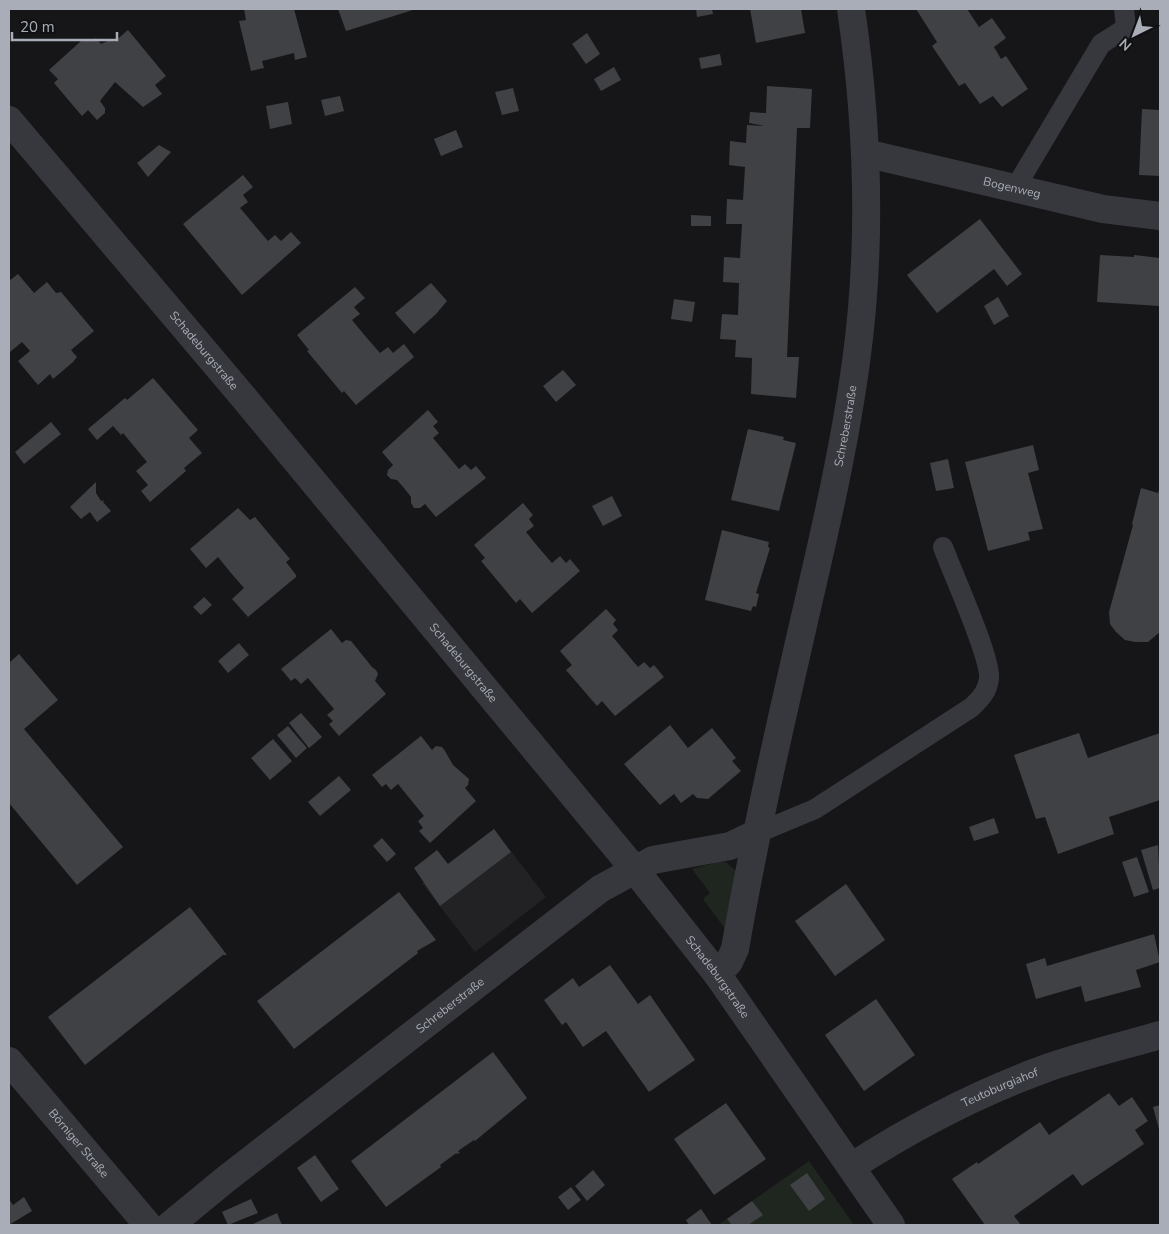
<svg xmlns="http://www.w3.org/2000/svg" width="1169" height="1234" viewBox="0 0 1169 1234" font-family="'Nunito Sans',sans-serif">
<rect width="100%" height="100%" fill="#161618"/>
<polygon fill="#222225" points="494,829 546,897 475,952 422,883"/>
<g fill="#1e261f">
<polygon points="718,862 726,862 737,872 729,934 703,899 710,893 692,869"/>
<polygon points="809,1161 854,1225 718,1225"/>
</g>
<g fill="#404145">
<polygon points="244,9 294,9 307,57 295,60 294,53 262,61 264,68 251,71 239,21 246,20"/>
<polygon points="338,9 416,9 346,31"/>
<polygon points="696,9 712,9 713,14 697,17"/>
<polygon points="750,9 801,9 805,33 756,43"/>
<polygon points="916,9 967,9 979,27 992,18 1006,38 994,47 1001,59 1006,56 1028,89 1002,107 993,96 980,104 965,83 959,86 932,46 937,42"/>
<polygon points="128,30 166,76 155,85 162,94 143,107 115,82 100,101 105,108 105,113 97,120 88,110 82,116 54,83 58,79 49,70 81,41 92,41 96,38 101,44 112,39 114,42"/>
<polygon points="587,33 600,54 586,64 572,44"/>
<polygon points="720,54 722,65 701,69 699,58"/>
<polygon points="614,67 621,80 601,91 594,79"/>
<polygon points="767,86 812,89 810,128 797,128 787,357 799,357 796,398 751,394 752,358 735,357 736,340 720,339 722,314 738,315 739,283 723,282 724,257 740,258 742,224 726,224 727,199 743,200 745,167 729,165 730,141 746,143 747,125 765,126 749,123 750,112 766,113"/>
<polygon points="513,88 519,111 502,115 495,92"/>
<polygon points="340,96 344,111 325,116 321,100"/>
<polygon points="288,102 292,124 270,129 266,106"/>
<polygon points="1142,109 1160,110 1160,176 1139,175"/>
<polygon points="456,130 463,147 441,156 434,139"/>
<polygon points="159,145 171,152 148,177 137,163"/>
<polygon points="243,175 253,187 243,195 248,202 240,208 268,241 275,235 281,241 291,232 301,243 242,295 183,224"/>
<polygon points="691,215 711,216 711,226 691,226"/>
<polygon points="980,219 1022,274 1007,286 994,269 937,313 907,275"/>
<polygon points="1100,255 1134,257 1134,255 1160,258 1160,306 1097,302"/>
<polygon points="18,274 34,293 47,282 56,293 61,292 94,331 71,350 77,357 73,362 53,379 50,374 38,385 18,361 30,351 22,342 10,352 9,351 9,281"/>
<polygon points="431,283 447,301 436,314 414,334 395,313"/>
<polygon points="355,287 365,298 354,307 360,314 352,320 366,337 380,353 388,347 393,353 404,344 414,357 356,405 344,391 342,393 307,351 309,350 297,335"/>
<polygon points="998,297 1009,316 994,325 984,306"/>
<polygon points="674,299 695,302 692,322 671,319"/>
<polygon points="563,370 576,385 556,402 543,386"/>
<polygon points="153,378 198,430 189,438 202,453 184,468 186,471 150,502 141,491 148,485 136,471 147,462 123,433 121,435 113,426 97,440 88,429 125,398 127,400"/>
<polygon points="428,410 438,422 433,426 439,433 433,438 459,469 465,464 471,470 476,466 486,478 436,517 425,504 420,508 414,508 411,503 411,497 404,488 397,480 391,479 387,475 388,470 393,465 382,452"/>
<polygon points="51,422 61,434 24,464 15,452"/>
<polygon points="748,429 784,437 783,440 796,443 779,511 731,500"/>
<polygon points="1033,445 1039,470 1028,473 1043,529 1028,532 1030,540 988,551 965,462"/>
<polygon points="948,459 954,488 936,491 930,463"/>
<polygon points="96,482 96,493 101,501 104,500 103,502 111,511 97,522 90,512 81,519 70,507"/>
<polygon points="1160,487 1160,632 1148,642 1135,642 1125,640 1116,632 1110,624 1109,612 1133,525 1132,524 1141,488 1158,493"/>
<polygon points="612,496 622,516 603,526 592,506"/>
<polygon points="523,503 533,515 529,519 534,526 526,532 539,548 552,563 560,556 566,563 570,559 580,571 532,613 520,599 516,603 481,561 485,558 474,545"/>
<polygon points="238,508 250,520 255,517 290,559 286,562 296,575 296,577 248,617 232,599 244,588 231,573 218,557 206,568 190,549"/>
<polygon points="722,530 769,542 768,547 770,548 756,593 759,594 756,607 753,606 751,611 705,600"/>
<polygon points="204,597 212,605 201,615 193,607"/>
<polygon points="606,609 616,620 613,624 618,630 612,636 638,667 644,662 650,668 654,665 664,677 615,716 602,701 597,706 566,670 572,665 560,651"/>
<polygon points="331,629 342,643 346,640 351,641 372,667 376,670 378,674 375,681 386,694 339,736 329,724 333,721 327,715 334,709 308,678 301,684 295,678 291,681 281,669"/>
<polygon points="239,643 249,655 228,673 218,661"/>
<polygon points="19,654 58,700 24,729 123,847 77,885 9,803 9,663"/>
<polygon points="301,713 322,737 309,748 289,723"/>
<polygon points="670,725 688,748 712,728 736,758 732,761 741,771 708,799 697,798 693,794 681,803 674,794 660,805 624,764"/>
<polygon points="288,726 307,748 296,758 277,735"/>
<polygon points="1079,733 1088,758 1160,733 1160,800 1109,817 1114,834 1058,854 1045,817 1036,819 1014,755"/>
<polygon points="421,736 432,750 436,746 442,747 445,751 453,765 469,779 468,785 465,788 476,801 430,843 419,831 423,828 418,821 424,816 398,784 391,790 386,784 382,787 372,775"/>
<polygon points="273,739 292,761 270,780 251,758"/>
<polygon points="339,776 351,790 320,816 308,802"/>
<polygon points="994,818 999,833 974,841 969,827"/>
<polygon points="494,829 511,852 440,906 414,868 437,850 448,864"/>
<polygon points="382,838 396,854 387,862 373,846"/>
<polygon points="1158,845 1160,888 1153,890 1141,850"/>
<polygon points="1137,857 1149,892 1134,897 1122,862"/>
<polygon points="846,884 885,940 835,976 795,921"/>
<polygon points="399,892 436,940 417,951 418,953 294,1049 257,1001"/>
<polygon points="190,907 227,955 223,955 85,1065 48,1017"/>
<polygon points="1154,934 1160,962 1136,970 1141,987 1085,1002 1081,986 1036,999 1026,964 1045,958 1047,966"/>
<polygon points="610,965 638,1004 650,995 695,1060 649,1092 606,1031 583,1047 566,1022 562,1025 544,1000 573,978 579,987"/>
<polygon points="876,999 915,1055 864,1091 825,1035"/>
<polygon points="493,1052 527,1098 475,1141 474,1140 458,1151 460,1153 455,1154 440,1165 441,1167 386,1207 351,1161"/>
<polygon points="1109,1093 1119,1106 1132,1097 1148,1121 1135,1130 1144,1144 1082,1186 1073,1174 1014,1216 1021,1225 985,1225 952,1179 977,1162 978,1164 1040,1122 1049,1135"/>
<polygon points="726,1103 766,1159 714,1195 674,1139"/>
<polygon points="1160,1105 1160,1133 1153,1107"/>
<polygon points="315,1155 339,1189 321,1202 297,1168"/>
<polygon points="593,1170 605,1185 587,1201 575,1186"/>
<polygon points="807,1173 825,1199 809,1211 790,1185"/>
<polygon points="571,1187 581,1200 568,1210 558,1197"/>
<polygon points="24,1197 32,1211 9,1225 9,1199 13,1205"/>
<polygon points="251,1199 258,1213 228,1225 222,1212"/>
<polygon points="752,1201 763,1215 748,1225 732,1225 727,1219"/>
<polygon points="701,1209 712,1225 689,1225 686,1220"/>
<polygon points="277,1213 282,1225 251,1225"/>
</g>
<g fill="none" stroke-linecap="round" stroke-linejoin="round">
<g stroke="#37383d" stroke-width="20">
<polyline points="1014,190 1101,44 1126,28 1124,9"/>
<path d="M755 834 815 809 972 707C981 698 988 691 989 678 991 657 952 572 943 547"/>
</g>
<g stroke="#37383d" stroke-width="28">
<path id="s1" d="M9 120 245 399 635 870 717 974 891 1225"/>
<path id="s2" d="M865 153 1103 209 1160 216"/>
<path id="s3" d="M717 974 729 962 735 949C754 839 779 730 804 621 824 535 844 450 856 362 872 246 868 125 851 9"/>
<path id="s4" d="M9 1061 148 1225"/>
<path id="s5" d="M851 1167C913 1127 978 1093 1047 1068 1084 1055 1123 1046 1160 1035"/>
<path id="s6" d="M170 1225 226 1179 600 889 653 860 730 846 755 834"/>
</g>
</g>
<g text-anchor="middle" stroke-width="4" stroke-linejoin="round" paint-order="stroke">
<g font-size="12" fill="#a8adb8" stroke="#111113">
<text dy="4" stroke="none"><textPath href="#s2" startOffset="151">Bogenweg</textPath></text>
<text dy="4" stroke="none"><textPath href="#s1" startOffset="302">Schadeburgstraße</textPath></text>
<text dy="4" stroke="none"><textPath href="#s3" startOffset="566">Schreberstraße</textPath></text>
<text dy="4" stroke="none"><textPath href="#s1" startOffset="708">Schadeburgstraße</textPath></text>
<text dy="4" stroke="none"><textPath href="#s1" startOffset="1112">Schadeburgstraße</textPath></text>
<text dy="4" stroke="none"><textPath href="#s6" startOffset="356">Schreberstraße</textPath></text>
<text dy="4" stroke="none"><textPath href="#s5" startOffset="169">Teutoburgiahof</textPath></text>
<text dy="4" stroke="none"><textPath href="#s4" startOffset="108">Börniger Straße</textPath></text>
</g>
</g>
<rect width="1169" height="1234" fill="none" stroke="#a8adb8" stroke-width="20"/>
<g transform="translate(1134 35) rotate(222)" stroke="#111113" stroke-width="4" paint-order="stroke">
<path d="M0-4L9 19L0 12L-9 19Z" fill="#a8adb8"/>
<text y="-8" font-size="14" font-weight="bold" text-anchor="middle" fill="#a8adb8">N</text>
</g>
<path d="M12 32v8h105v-8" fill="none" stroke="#a8adb8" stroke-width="2.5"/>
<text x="20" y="32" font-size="15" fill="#a8adb8" stroke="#111113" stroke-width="4" paint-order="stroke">20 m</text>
</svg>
